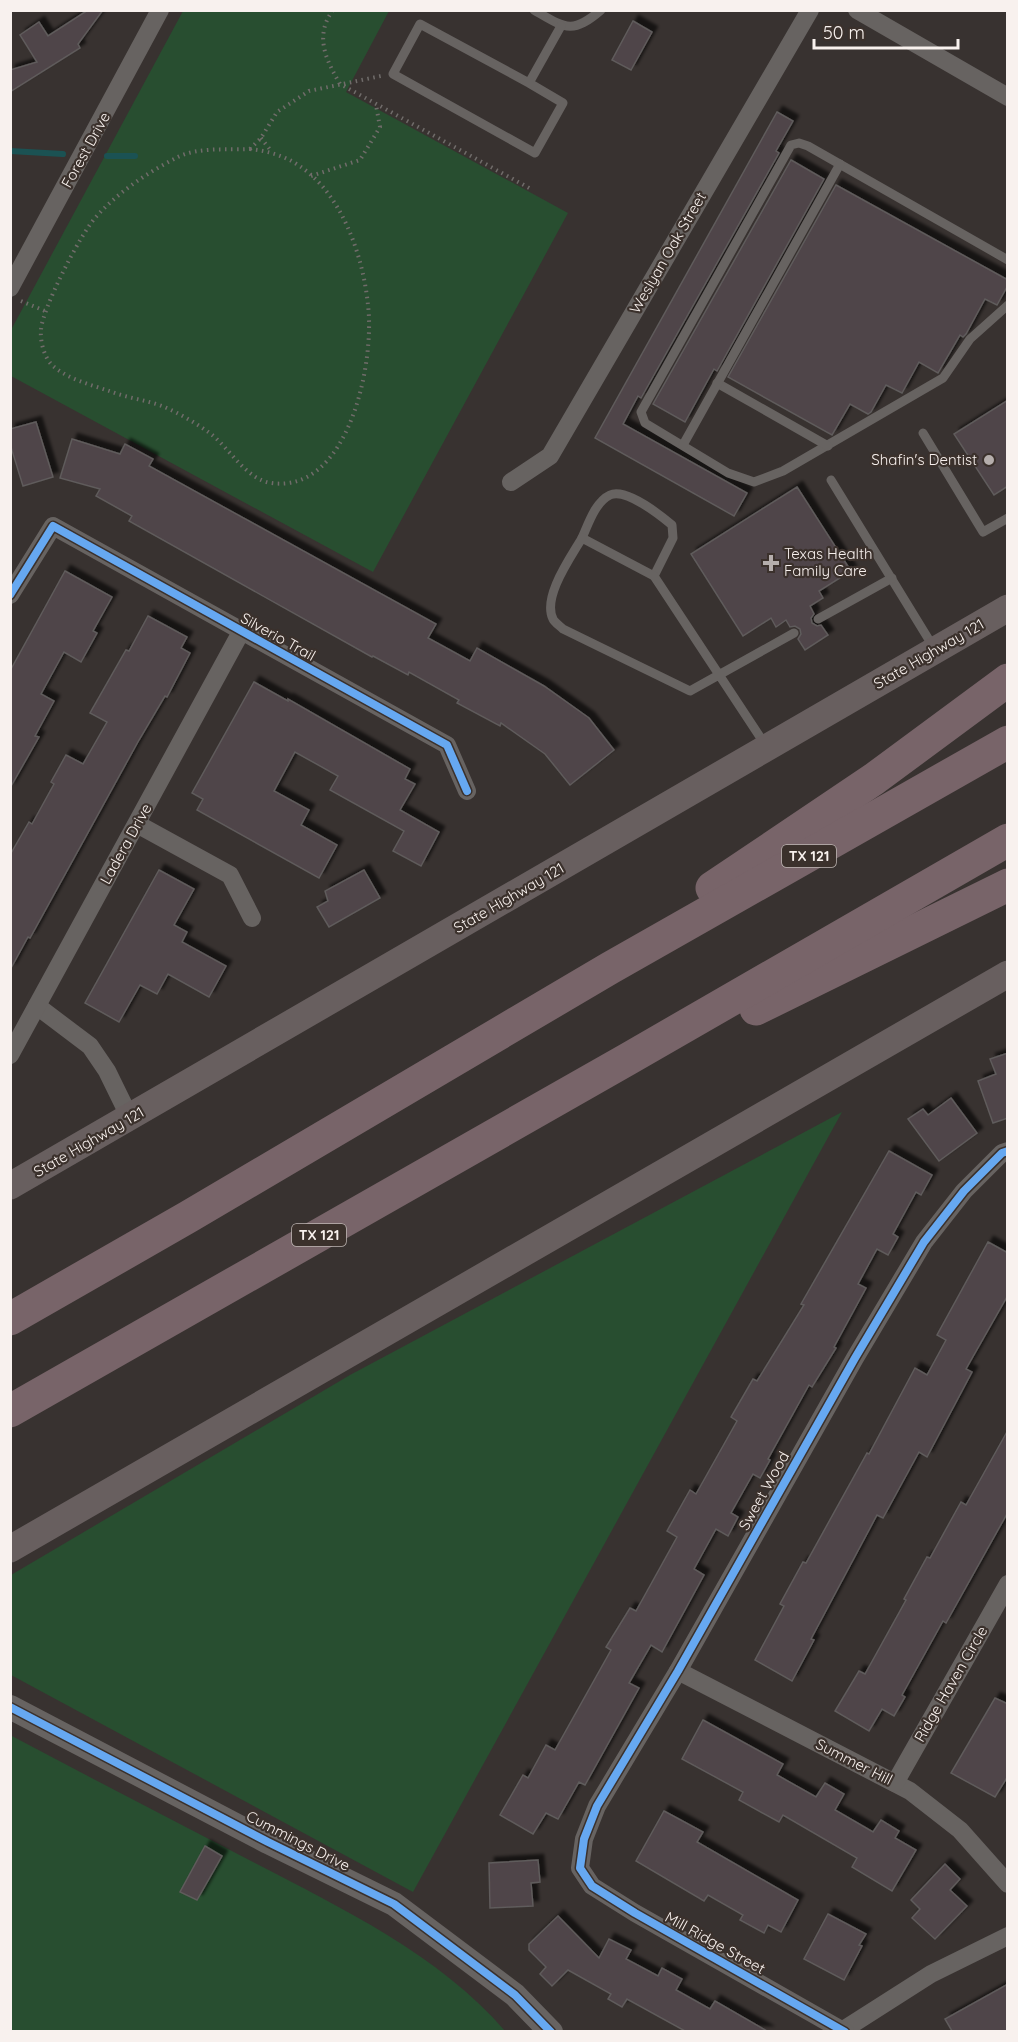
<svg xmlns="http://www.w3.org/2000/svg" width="1018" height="2042" viewBox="0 0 1018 2042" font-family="Quicksand,sans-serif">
<defs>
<filter id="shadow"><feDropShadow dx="5.5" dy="-5.5" stdDeviation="1.5" flood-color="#0009"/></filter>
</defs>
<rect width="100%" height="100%" fill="#383230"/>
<g fill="#284e30">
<polygon points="183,11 389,11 346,92 568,213 373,572 11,376 11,330"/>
<polygon points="842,1112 413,1892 11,1675 11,1575 350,1375"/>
<path d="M10 1735C91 1778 172 1820 253 1862 341 1908 440 1955 505 2031H11Z"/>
</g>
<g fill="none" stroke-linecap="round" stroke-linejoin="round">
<g stroke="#1b5253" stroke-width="6">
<polyline points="10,151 63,154"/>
<polyline points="107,156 135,156"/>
</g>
</g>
<g fill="#4f4449" stroke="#5f5b5b" stroke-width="1.5" filter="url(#shadow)">
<polygon points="88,10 103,10 78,44 80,48 10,92 10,70 37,62 20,35 39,22 48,36"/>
<polygon points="633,21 652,32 631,70 612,60"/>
<polygon points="777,112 793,121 776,151 779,153 641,398 638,396 623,424 747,493 734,516 595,438"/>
<polygon points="791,160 824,179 717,371 714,369 685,422 653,404"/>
<polygon points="836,185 1008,280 1008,285 997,305 985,299 966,334 963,337 960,335 938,373 919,362 902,393 886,385 871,412 868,414 850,404 832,435 728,377"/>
<polygon points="1008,400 1008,486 994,495 954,434"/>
<polygon points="36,422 53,477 23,486 10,444 10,429"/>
<polygon points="72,439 120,454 125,444 153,459 149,466 436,624 428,638 470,661 477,648 544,686 589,718 614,750 570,785 545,754 501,723 500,726 457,703 459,700 409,672 408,675 373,656 372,657 129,521 132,516 96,496 100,489 60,478"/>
<polygon points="797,487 851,571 819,591 823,598 810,606 814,614 811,618 812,623 817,626 821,625 828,635 805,650 798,639 801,634 800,629 795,626 790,627 786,620 776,627 771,618 743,636 691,554"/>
<polygon points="65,571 112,597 93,631 97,633 81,662 64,652 41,694 54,701 35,736 39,737 10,788 10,671"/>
<polygon points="148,616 187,637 181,648 190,653 167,697 165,696 139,740 30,938 28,937 10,970 10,855 29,822 32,824 54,784 51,782 66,755 83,764 107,722 90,713 126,650 129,651"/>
<polygon points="254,682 288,701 288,699 410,769 405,779 415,784 400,810 439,832 421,866 393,851 404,831 330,790 338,776 295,752 274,791 309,810 301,825 337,845 319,878 197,810 203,799 192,793"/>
<polygon points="159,870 194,889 174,925 187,932 182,942 226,966 209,997 168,974 157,994 140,985 119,1022 85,1003"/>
<polygon points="364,870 380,898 329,927 317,907 328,901 325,891"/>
<polygon points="1008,1053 1008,1118 993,1123 978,1081 996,1074 990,1059"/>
<polygon points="951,1098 977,1133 939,1161 908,1119 923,1109 928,1115"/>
<polygon points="889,1151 932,1175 921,1195 916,1192 893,1234 898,1237 888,1255 877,1249 858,1284 866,1288 834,1347 836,1348 812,1387 809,1385 768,1459 770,1460 760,1478 753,1474 731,1513 738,1517 728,1536 716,1529 694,1569 704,1575 662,1652 651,1645 629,1683 639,1688 585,1785 579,1782 558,1819 546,1813 533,1834 500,1815 523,1775 528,1778 546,1745 555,1750 611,1650 606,1647 630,1608 636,1611 677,1537 667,1531 690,1490 696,1494 737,1421 731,1417 753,1379 757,1381 804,1305 801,1304"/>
<polygon points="988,1242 1008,1253 1008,1295 966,1369 972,1372 927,1457 919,1452 883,1518 877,1515 811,1639 814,1640 792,1681 755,1660 784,1606 780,1604 803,1562 806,1563 867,1453 869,1454 915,1368 927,1375 946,1340 937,1335"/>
<polygon points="1008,1430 1008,1512 946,1623 943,1621 902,1695 905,1697 894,1716 882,1709 869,1731 835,1711 859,1671 865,1674 906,1600 904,1599 927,1557 930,1558 961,1502 966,1505"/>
<polygon points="995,1698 1008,1704 1008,1776 995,1797 951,1773"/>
<polygon points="703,1720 783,1764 777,1775 816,1797 825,1783 844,1794 835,1810 873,1832 881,1820 899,1831 895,1838 916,1850 892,1891 852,1867 857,1858 783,1815 779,1822 739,1800 743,1792 682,1759"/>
<polygon points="664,1811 703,1832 697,1842 798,1900 781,1932 768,1925 764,1933 740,1920 743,1915 708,1895 704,1901 636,1861"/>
<polygon points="205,1846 222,1856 197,1900 180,1892"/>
<polygon points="538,1860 540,1882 531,1883 533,1906 490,1908 489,1863"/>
<polygon points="945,1864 960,1879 950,1890 967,1906 935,1939 912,1918 920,1909 911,1900"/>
<polygon points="828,1914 866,1934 859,1945 862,1946 844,1980 804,1959"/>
<polygon points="558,1916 599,1958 609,1939 631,1950 626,1959 658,1976 662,1968 682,1979 676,1990 710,2009 715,2001 767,2031 685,2031 627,1999 622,2007 608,1999 611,1994 568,1970 552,1986 540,1974 546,1967 529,1950 529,1944"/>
<polygon points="1008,1984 1008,2031 952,2031 945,2019"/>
</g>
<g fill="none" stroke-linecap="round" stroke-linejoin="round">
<g stroke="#706c6a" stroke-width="4" stroke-dasharray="1.5 4.5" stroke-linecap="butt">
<path d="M333 10C314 36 326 60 340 84L531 189"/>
<polyline points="261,138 272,152"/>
<path d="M250 149C267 151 283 155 298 165 342 193 363 256 368 305 375 362 349 494 271 483 246 479 230 449 211 434 196 423 179 413 162 406 146 400 128 398 112 392 92 385 66 379 51 364 44 356 40 341 41 330 42 309 80 235 95 218 117 193 148 172 178 157 198 147 227 150 250 149Z"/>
<polyline points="250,149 261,138 277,112 309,91 381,76"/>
<polyline points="311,176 360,160 380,127 376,105"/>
<polyline points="21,301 45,311"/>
</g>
<g stroke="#676361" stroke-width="9">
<path d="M534 10C565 28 572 35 601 10"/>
<polyline points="529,83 420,24 393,74 535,153 563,103 529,83 561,26"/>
<polyline points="1008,260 808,146 799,143 791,145 641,412 645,423 728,473 754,482 783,471 943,378 970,339 1008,305"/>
<polyline points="717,383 828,446"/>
<polyline points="923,433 983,532 1008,518"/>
<polyline points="683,445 840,164"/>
<polyline points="831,480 934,648"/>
<path d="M582 538C588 525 595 502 610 495 626 488 660 515 672 525L673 538 654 576"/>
<polyline points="818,619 892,578"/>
<path d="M766 746 654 576 582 538C571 557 542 597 553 619 554 622 560 626 563 629L690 691 794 633"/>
</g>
<g stroke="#676361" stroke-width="18">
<polyline points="857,10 1008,97"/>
<polyline points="10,288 160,10"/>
<polyline points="511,482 550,456 810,10"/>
<polyline points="10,595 53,526 447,745 467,791"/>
<polyline points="137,824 230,875 252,918"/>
<polyline points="37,1006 90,1046 107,1071 130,1118"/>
<polyline points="10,1055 241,632"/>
<polyline points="678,1671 910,1791 960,1830 1008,1884"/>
<polyline points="895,1783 1008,1584"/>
<polyline points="840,2032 931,1974 1008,1936"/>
<polyline points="845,2032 635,1913 592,1886 580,1868 584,1839 597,1806 678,1671 855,1358 924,1242 964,1191 1002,1153 1008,1151"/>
</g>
<polyline stroke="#676361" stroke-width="24" points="10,1707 268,1842 394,1904 515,1995 551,2032"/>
<g stroke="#685f5f" stroke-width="27">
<polyline points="10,1186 1008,608"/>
<polyline points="10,1549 1008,974"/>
</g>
<g stroke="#786469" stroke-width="33">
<polyline points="712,888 874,779 1008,680"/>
<polyline points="756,1009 1008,885"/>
<polyline points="10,1319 188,1217 610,968 1008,742"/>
<polyline points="10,1411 628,1059 1008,840"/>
</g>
<g stroke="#3b312c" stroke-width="11">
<g id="cycleway">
<polyline points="10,595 53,526 447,745 467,791"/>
<polyline points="10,1707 268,1842 394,1904 515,1995 551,2032"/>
<polyline points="845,2032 635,1913 592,1886 580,1868 584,1839 597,1806 678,1671 855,1358 924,1242 964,1191 1002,1153 1008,1151"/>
</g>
</g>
<use href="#cycleway" stroke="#66a8f1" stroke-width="8"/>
</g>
<g fill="#b5aeac" stroke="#3b312c" stroke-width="2">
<circle cx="989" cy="460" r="6"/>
<path d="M768 554h6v6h6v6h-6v6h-6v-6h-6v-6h6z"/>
</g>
<g text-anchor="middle" stroke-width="4.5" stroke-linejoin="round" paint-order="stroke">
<g fill="#3b312c" stroke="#bfb7b4" stroke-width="1.5">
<rect x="782" y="845" width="54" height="22" rx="4.5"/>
<rect x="292" y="1224" width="54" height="22" rx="4.5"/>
</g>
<g font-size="14" font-weight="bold" fill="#f8f1ee">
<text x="809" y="861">TX 121</text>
<text x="319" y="1240">TX 121</text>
</g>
<g font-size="15" fill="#f8f1ee" stroke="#3b312c">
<text transform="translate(86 150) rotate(-61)" y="5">Forest Drive</text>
<text transform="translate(668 253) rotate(-60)" y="5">Weslyan Oak Street</text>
<text transform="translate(278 637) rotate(29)" y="5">Silverio Trail</text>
<text transform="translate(929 654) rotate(-30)" y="5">State Highway 121</text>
<text transform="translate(126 844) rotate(-61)" y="5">Ladera Drive</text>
<text transform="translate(509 898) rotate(-30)" y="5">State Highway 121</text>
<text transform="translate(89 1142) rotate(-30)" y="5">State Highway 121</text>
<text transform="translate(764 1491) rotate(-61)" y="5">Sweet Wood</text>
<text transform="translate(951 1684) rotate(-60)" y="5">Ridge Haven Circle</text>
<text transform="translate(854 1762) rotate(27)" y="5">Summer Hill</text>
<text transform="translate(298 1841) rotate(27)" y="5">Cummings Drive</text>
<text transform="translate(715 1943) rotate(29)" y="5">Mill Ridge Street</text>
</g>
<g font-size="15" fill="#f8f1ee" stroke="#3b312c" text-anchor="end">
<text x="977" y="465">Shafin's Dentist</text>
<text x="784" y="559" text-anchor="start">Texas Health<tspan x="784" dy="17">Family Care</tspan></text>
</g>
</g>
<rect width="1018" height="2042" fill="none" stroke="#f8f1ee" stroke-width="24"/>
<path d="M814 39v9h144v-9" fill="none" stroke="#f8f1ee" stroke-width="3"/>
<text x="823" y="39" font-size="18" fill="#f8f1ee" stroke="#3b312c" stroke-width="4.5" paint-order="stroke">50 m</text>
</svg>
